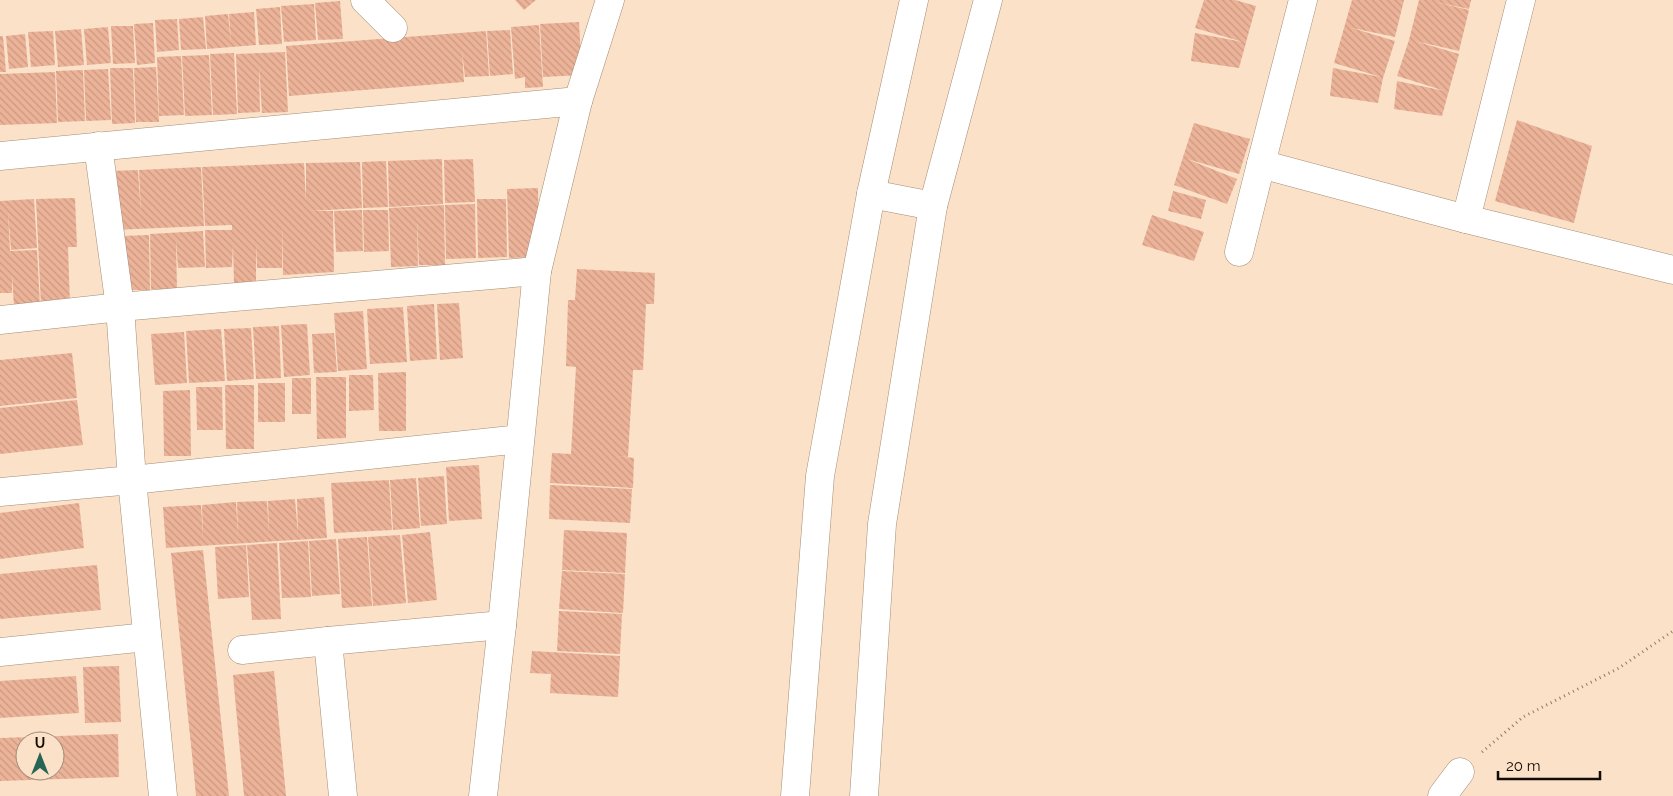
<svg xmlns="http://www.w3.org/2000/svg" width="1673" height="796" viewBox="0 0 1673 796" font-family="Raleway,sans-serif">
<defs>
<pattern id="building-back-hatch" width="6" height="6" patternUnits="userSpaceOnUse" patternTransform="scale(1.25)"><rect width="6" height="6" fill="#ecb399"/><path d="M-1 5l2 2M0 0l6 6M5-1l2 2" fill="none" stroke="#ca9982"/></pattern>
</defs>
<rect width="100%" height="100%" fill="#fae1c8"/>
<g fill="url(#building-back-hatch)" fill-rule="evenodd">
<polygon points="515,0 536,0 524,10"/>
<polygon points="1204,0 1235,0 1256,6 1239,68 1191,61 1195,33 1243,42 1195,28"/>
<polygon points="1352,0 1404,0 1395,37 1352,28 1395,41 1383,78 1378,103 1330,96 1333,68 1381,77 1334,63"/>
<polygon points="1419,0 1471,0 1469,9 1435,2 1469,10 1459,51 1415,41 1459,54 1442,116 1394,109 1397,81 1445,91 1397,76 1409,40"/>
<polygon points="340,1 343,39 318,40 315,3"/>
<polygon points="314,4 316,40 284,42 281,6"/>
<polygon points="280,7 282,44 259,45 256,9"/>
<polygon points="254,12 256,45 207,49 205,16 228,14 231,43 229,14"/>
<polygon points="203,17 206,49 181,50 179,19"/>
<polygon points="177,19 179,50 157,52 155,20"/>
<polygon points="579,22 582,75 543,77 540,24"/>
<polygon points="153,23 155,63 137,65 134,24"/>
<polygon points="539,25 543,87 525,88 525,77 515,79 511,27"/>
<polygon points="111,26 133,26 135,63 113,64"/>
<polygon points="108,27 111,63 87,65 84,29"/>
<polygon points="81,29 84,65 58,67 55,31"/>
<polygon points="510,30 513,74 490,76 487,31"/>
<polygon points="53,31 55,65 31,67 28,32"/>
<polygon points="486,31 489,76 465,77 462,51 464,82 289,96 286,46"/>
<polygon points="25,34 28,67 9,69 6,36"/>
<polygon points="0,36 3,36 6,72 0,72"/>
<polygon points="285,52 288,112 262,113 259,66 260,112 238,113 236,54"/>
<polygon points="234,53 237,114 213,115 210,54"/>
<polygon points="209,55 212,115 185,116 182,56"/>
<polygon points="181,56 184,115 159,116 157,57"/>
<polygon points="156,67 159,122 136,122 134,68"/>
<polygon points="110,68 133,68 135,123 112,124"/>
<polygon points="108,69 111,120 86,121 84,70"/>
<polygon points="83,70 85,121 58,122 56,71"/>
<polygon points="55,72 57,123 0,125 0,74"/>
<polygon points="1517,120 1592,146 1574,223 1495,201"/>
<polygon points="1194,123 1250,139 1239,174 1187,159 1237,179 1227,204 1174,185"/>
<polygon points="442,159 443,204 389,207 388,161"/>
<polygon points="473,159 475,202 445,203 444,160"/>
<polygon points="386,161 388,207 363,208 362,162"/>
<polygon points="360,162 362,208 311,211 333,211 334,272 283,275 282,225 282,268 257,268 256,244 256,283 234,283 233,245 232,267 206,268 205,230 232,230 232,225 205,226 202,167 304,163 306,201 306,163"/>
<polygon points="201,167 204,226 114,230 111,171 138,170 141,215 139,170"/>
<polygon points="538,188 539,257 509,258 507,189"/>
<polygon points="1173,191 1206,200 1201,219 1168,211"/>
<polygon points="75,198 77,247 68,247 70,304 41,305 36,199"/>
<polygon points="34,199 37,248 11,250 8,211 10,251 37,250 40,305 14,307 12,275 12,293 0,293 0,201"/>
<polygon points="477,199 506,199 507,257 478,258"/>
<polygon points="475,204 476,258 446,259 445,205"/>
<polygon points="444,205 445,265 419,265 417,217 418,266 391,267 389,208"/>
<polygon points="362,210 363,251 336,252 334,211"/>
<polygon points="363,210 388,210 389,251 364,252"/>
<polygon points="1152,215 1204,232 1194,261 1142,245"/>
<polygon points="203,231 205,267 178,268 176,240 177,289 151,289 150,234"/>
<polygon points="149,235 150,290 122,290 121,236"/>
<polygon points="577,269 655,273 654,304 646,304 643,370 633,370 628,457 616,456 634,458 633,488 550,483 552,453 571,454 576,367 566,366 567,334 568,300 575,300"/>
<polygon points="459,303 463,358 440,360 437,304"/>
<polygon points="434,304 437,359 410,361 407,306"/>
<polygon points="403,307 407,362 370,364 367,309"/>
<polygon points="363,311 367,369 338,371 334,313"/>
<polygon points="307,324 310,375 284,377 281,325"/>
<polygon points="279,326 281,378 256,379 253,327"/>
<polygon points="251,328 254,379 227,381 224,329"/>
<polygon points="221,329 225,381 189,383 186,331"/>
<polygon points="184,332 187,383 155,385 151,334"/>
<polygon points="334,333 337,372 314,373 312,334"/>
<polygon points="72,353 77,398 0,406 0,360"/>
<polygon points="406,372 406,431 379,431 378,373"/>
<polygon points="349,375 373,375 374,410 349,411"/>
<polygon points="316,377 346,377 346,438 317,439"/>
<rect x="292" y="378" width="19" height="36"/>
<rect x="258" y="383" width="27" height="39"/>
<polygon points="225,385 254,385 254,449 226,449"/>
<polygon points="196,387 222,387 223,430 197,430"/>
<polygon points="190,390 191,456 164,456 163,391"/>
<polygon points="77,400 83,445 0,454 0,408"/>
<polygon points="479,465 482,519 449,521 446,467"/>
<polygon points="444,476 447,524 421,526 418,478"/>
<polygon points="416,478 420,528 393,530 390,480"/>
<polygon points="389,480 392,530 334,533 331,483"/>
<polygon points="550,485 632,489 630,523 549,519"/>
<polygon points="324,497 327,538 166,548 163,507 201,505 203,540 202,505 236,502 238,536 237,502 267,501 269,534 268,501 295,499 298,534 297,499"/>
<polygon points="79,503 84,548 0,559 0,513"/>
<polygon points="564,530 627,533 625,573 562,570"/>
<polygon points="430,532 437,600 408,603 402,535"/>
<polygon points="400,535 406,603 373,606 368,537"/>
<polygon points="367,537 372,606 342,608 338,539"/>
<polygon points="336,539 340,594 312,596 309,541"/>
<polygon points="308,541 311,597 282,598 279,543"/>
<polygon points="277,543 281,619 252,620 247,545"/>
<polygon points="246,545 249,597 218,599 215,547"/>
<polygon points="203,550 206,579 229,796 196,796 194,774 171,553"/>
<polygon points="97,565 101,610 0,619 0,574"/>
<polygon points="562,571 625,574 623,613 559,609"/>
<polygon points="559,611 622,614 620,654 557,651"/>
<polygon points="532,651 620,656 618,697 550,693 551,674 530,673"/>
<polygon points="119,666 121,722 85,723 83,667"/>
<polygon points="274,671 286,796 244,796 233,675"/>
<polygon points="76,676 79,713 0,718 0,681"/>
<path d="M118 734 119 777 0 781V738ZM25 741H55V771H25Z"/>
</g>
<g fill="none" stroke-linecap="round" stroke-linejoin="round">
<g stroke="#a48d76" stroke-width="29">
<g id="street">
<polyline points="365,0 393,28"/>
<polyline points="1303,0 1261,164 1466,219 1673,270"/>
<polyline points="98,146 120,307 132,480 163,796"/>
<polyline points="0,156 578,101"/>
<polyline points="871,194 933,206"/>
<polyline points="1466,219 1521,0"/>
<polyline points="1239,252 1261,164"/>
<polyline points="0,320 120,307 537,271"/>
<polyline points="0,492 132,480 520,439"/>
<polyline points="328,641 343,796"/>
<polyline points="242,650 328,641 502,625"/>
<polyline points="0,652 147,637"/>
<polyline points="483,796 502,625 537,271 578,101 610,0"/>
<polyline points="795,796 820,476 871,194 914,0"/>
<polyline points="864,796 882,524 933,206 988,0"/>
<polyline points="1442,796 1460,772"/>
</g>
</g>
<polyline stroke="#8e7d6c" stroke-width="3" stroke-dasharray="1 4" stroke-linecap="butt" points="1482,752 1523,717 1619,668 1673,631"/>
<use href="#street" stroke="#fff" stroke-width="28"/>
</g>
<g transform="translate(40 756)"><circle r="24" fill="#fae1c8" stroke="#9e8c7a"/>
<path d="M0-4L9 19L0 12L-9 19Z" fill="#266553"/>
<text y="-8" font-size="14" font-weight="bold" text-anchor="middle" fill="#130c04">U</text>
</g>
<path d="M1498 771v8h102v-8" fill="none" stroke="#130c04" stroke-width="2.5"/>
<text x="1506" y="771" font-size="15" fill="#130c04" stroke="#fae1c8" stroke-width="4" paint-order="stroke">20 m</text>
</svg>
